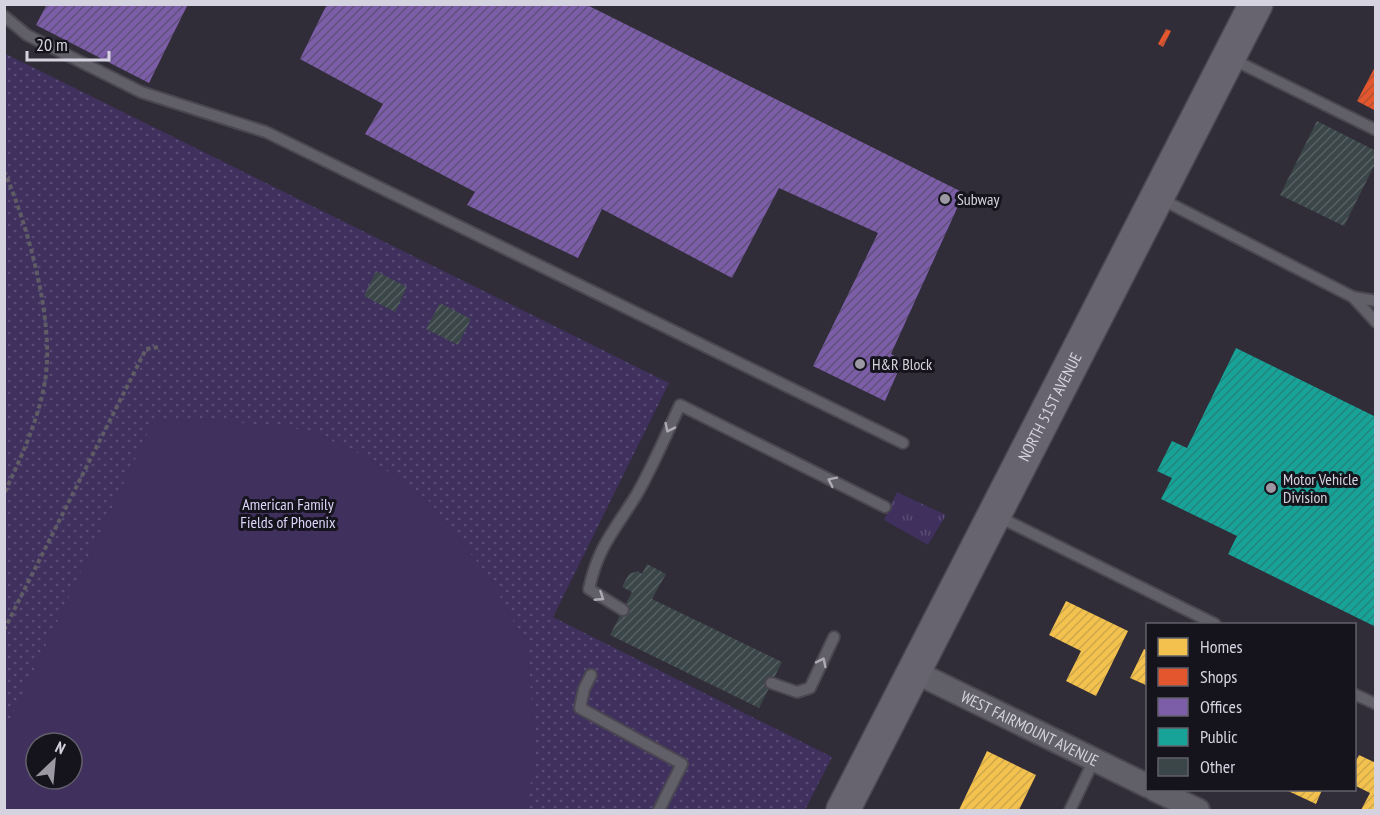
<svg xmlns="http://www.w3.org/2000/svg" width="1380" height="815" viewBox="0 0 1380 815" font-family="'PT Sans Narrow',sans-serif">
<defs>
<pattern id="grass-tufts" width="24" height="20" patternUnits="userSpaceOnUse" patternTransform="scale(1.5)"><rect width="24" height="20" fill="#3f305e"/><path d="M3 7l-1-3M5 7V3M7 7l1-3M15 17l-1-3M17 17v-4M19 17l1-3" fill="none" stroke="#5a4d75"/></pattern>
<pattern id="park-dots" width="8" height="8" patternUnits="userSpaceOnUse" patternTransform="scale(1.5)"><rect width="8" height="8" fill="#3f305e"/><path d="M2 2h.1M6 6h.1" fill="none" stroke="#5a4d75" stroke-width="1.8" stroke-linecap="round"/></pattern>
<pattern id="homes-hatch" width="6" height="6" patternUnits="userSpaceOnUse" patternTransform="scale(1.5)"><rect width="6" height="6" fill="#f2c14e"/><path d="M-1 1l2-2M0 6l6-6M5 7l2-2" fill="none" stroke="#cea74c"/></pattern>
<pattern id="shops-hatch" width="6" height="6" patternUnits="userSpaceOnUse" patternTransform="scale(1.5)"><rect width="6" height="6" fill="#e4572e"/><path d="M-1 1l2-2M0 6l6-6M5 7l2-2" fill="none" stroke="#b35034"/></pattern>
<pattern id="offices-hatch" width="6" height="6" patternUnits="userSpaceOnUse" patternTransform="scale(1.5)"><rect width="6" height="6" fill="#7b5ea7"/><path d="M-1 1l2-2M0 6l6-6M5 7l2-2" fill="none" stroke="#60507a"/></pattern>
<pattern id="public-hatch" width="6" height="6" patternUnits="userSpaceOnUse" patternTransform="scale(1.5)"><rect width="6" height="6" fill="#17a398"/><path d="M-1 1l2-2M0 6l6-6M5 7l2-2" fill="none" stroke="#23857e"/></pattern>
<pattern id="building-hatch" width="6" height="6" patternUnits="userSpaceOnUse" patternTransform="scale(1.5)"><rect width="6" height="6" fill="#3b4648"/><path d="M-1 1l2-2M0 6l6-6M5 7l2-2" fill="none" stroke="#576062"/></pattern>
</defs>
<rect width="100%" height="100%" fill="#302c38"/>
<polygon fill="url(#grass-tufts)" points="897,492 946,515 928,545 884,520"/>
<path fill="url(#park-dots)" fill-rule="evenodd" d="M4 53 669 383 553 617 832 757 805 810H5ZM36 743H72V779H36Z"/>
<path fill="#3f305e" fill-rule="evenodd" d="M206 419 308 430 369 458 428 500 490 578 527 646 536 752 526 810H5V730L153 422ZM36 743H72V779H36Z"/>
<g fill="url(#homes-hatch)">
<polygon points="1066,601 1128,631 1096,696 1066,681 1081,651 1049,635"/>
<polygon points="1144,649 1148,651 1148,686 1130,678"/>
<polygon points="987,751 1036,775 1019,810 959,810"/>
<polygon points="1359,755 1376,763 1376,810 1361,810 1370,793 1354,785 1354,764"/>
<polygon points="1286,790 1322,790 1316,804"/>
</g>
<g fill="url(#shops-hatch)">
<polygon points="1166,29 1171,31 1163,47 1158,44"/>
<polygon points="1376,65 1376,111 1357,101"/>
</g>
<g fill="url(#offices-hatch)">
<polygon points="47,4 188,4 149,83 36,25"/>
<polygon points="327,4 585,4 964,193 891,354 903,360 885,401 813,366 878,233 779,188 732,278 602,209 578,258 467,205 475,192 365,134 383,104 300,59"/>
</g>
<polygon fill="url(#public-hatch)" points="1236,348 1376,417 1376,627 1228,554 1237,536 1161,499 1172,478 1157,471 1172,441 1187,448"/>
<g fill="url(#building-hatch)">
<polygon points="1317,121 1376,151 1376,162 1344,226 1280,195"/>
<polygon points="376,271 407,287 395,312 364,296"/>
<polygon points="440,303 471,319 458,345 426,329"/>
<polygon points="647,564 666,574 652,599 782,662 759,708 610,635 632,592 622,587 629,574 638,571 642,574"/>
</g>
<g fill="none" stroke-linecap="round" stroke-linejoin="round">
<g stroke="#4a4751" stroke-width="14">
<g id="lane">
<polyline points="4,16 27,35 141,92 266,132 903,443"/>
<polyline points="1232,59 1376,130"/>
<polyline points="1159,198 1353,297 1376,301"/>
<polyline points="1353,297 1376,322"/>
<polyline points="997,516 1215,624"/>
<path d="M623 610 589 589C598 546 615 530 637 494 653 466 666 435 680 405L885 507"/>
<polyline points="591,675 584,689 580,708 682,764 659,810"/>
<polyline points="771,683 797,692 810,688 834,637"/>
<polyline points="1354,694 1376,704"/>
<polyline points="1070,810 1094,760"/>
</g>
</g>
<g stroke="#4a4751" stroke-width="26">
<g id="street">
<path id="s1" d="M913 671 1148 786"/>
<polyline points="1155,790 1198,810"/>
</g>
</g>
<g stroke="#4a4751" stroke-width="36">
<g id="primary">
<path id="s2" d="M843 810 1256 4"/>
</g>
</g>
<g stroke="#5f5c65" stroke-width="4" stroke-dasharray="4.5 3" stroke-linecap="butt">
<path d="M4 171C28 225 55 323 45 381 38 422 21 457 4 494"/>
<polyline points="4,630 146,349 159,347"/>
</g>
<use href="#lane" stroke="#615f68" stroke-width="10"/>
<use href="#street" stroke="#615f68" stroke-width="22"/>
<use href="#primary" stroke="#676470" stroke-width="33"/>
</g>
<defs><path id="oneway-chevron" d="M-2-3.5L2.5 0L-2 3.5" fill="none" stroke-width="1.6" stroke-linecap="round" stroke-linejoin="round" transform="scale(1.5)"/></defs>
<g stroke="#adaab6">
<use href="#oneway-chevron" transform="translate(669 428) rotate(116)"/>
<use href="#oneway-chevron" transform="translate(832 481) rotate(-154)"/>
<use href="#oneway-chevron" transform="translate(600 597) rotate(33)"/>
<use href="#oneway-chevron" transform="translate(822 662) rotate(-64)"/>
</g>
<g fill="#9c99a5" stroke="#15131c" stroke-width="2">
<circle cx="945" cy="199" r="6"/>
<circle cx="860" cy="364" r="6"/>
<circle cx="1271" cy="488" r="6"/>
</g>
<g text-anchor="middle" stroke-width="6" stroke-linejoin="round" paint-order="stroke">
<g font-size="16" fill="#d6d3e0" stroke="#15131c" text-anchor="start">
<text x="957" y="205">Subway</text>
<text x="872" y="370">H&amp;R Block</text>
<text x="1283" y="485">Motor Vehicle<tspan x="1283" dy="18">Division</tspan></text>
</g>
<g font-size="16" fill="#d6d3e0" stroke="#15131c">
<text dy="6" stroke="none"><textPath href="#s2" startOffset="453">NORTH 51ST AVENUE</textPath></text>
<text dy="6" stroke="none"><textPath href="#s1" startOffset="130">WEST FAIRMOUNT AVENUE</textPath></text>
</g>
<g font-size="16" fill="#ddd5f9" stroke="#15131c">
<text x="288" y="510">American Family<tspan x="288" dy="18">Fields of Phoenix</tspan></text>
</g>
</g>
<rect width="1380" height="815" fill="none" stroke="#d6d3e0" stroke-width="12"/>
<rect x="1146" y="623" width="210" height="168" fill="#15131c" stroke="#62606a" stroke-width="1.5"/>
<rect x="1158" y="638" width="30" height="18" fill="#f2c14e" stroke="#62606a" stroke-width="1.5"/>
<text x="1200" y="653" font-size="18" fill="#d6d3e0">Homes</text>
<rect x="1158" y="668" width="30" height="18" fill="#e4572e" stroke="#62606a" stroke-width="1.5"/>
<text x="1200" y="683" font-size="18" fill="#d6d3e0">Shops</text>
<rect x="1158" y="698" width="30" height="18" fill="#7b5ea7" stroke="#62606a" stroke-width="1.5"/>
<text x="1200" y="713" font-size="18" fill="#d6d3e0">Offices</text>
<rect x="1158" y="728" width="30" height="18" fill="#17a398" stroke="#62606a" stroke-width="1.5"/>
<text x="1200" y="743" font-size="18" fill="#d6d3e0">Public</text>
<rect x="1158" y="758" width="30" height="18" fill="#3b4648" stroke="#62606a" stroke-width="1.5"/>
<text x="1200" y="773" font-size="18" fill="#d6d3e0">Other</text>
<g transform="translate(54 761) rotate(26)"><circle r="28" fill="#15131c" stroke="#62606a" stroke-width="1.5"/>
<path d="M0-4.5L10 22L0 15L-10 22Z" fill="#9c99a5"/>
<text y="-9" font-size="16" font-weight="bold" text-anchor="middle" fill="#d6d3e0">N</text>
</g>
<path d="M27 51v9h82v-9" fill="none" stroke="#d6d3e0" stroke-width="3"/>
<text x="36" y="51" font-size="18" fill="#d6d3e0" stroke="#15131c" stroke-width="4.5" paint-order="stroke">20 m</text>
</svg>
